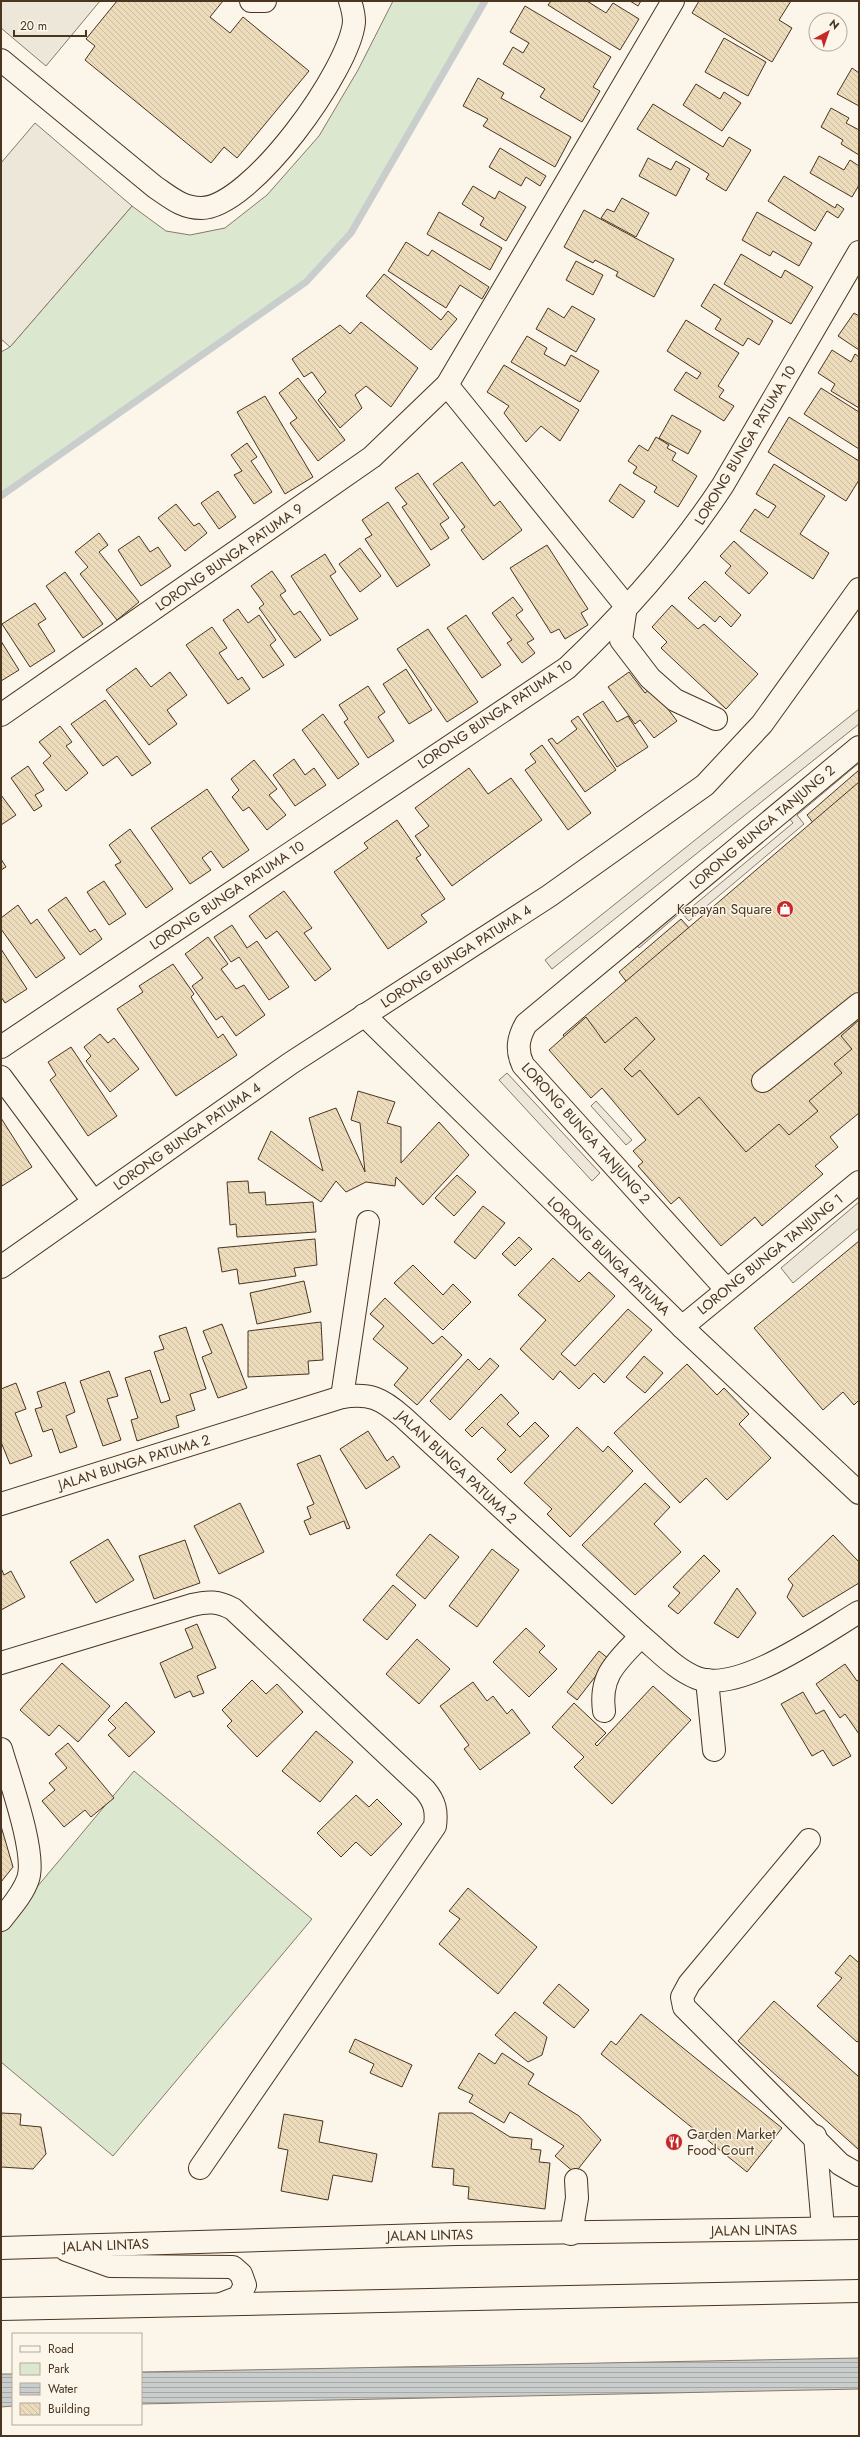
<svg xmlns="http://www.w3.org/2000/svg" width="860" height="2437" viewBox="0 0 860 2437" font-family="Jost,sans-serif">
<defs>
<pattern id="water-rules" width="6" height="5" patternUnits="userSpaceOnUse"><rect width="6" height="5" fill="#c9cecd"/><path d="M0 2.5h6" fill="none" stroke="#a5a8a6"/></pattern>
<pattern id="building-back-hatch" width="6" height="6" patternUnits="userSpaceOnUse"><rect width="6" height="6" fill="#ecdcbc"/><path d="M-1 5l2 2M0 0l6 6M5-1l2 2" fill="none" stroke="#ccbda1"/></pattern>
</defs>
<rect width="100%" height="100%" fill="#fbf6e9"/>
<g fill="#dce7d0" stroke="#887966">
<polygon points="393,1 485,1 351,233 306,282 1,496 1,352 10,347 132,206 166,231 190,235 225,228 267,195 319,136 358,70"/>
<polygon points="134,1771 312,1919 113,2156 1,2062 1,1930"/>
</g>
<g fill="#ede7d9" stroke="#887966">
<polygon points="1,1 100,1 46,66 1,28"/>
<polygon points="35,123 132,206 10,347 1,339 1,163"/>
<polygon points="859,709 859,724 552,969 545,960"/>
<polygon points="859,753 859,763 797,815 804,824 689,921 681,912 639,948 633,940 679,902 687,911 793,823 786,814"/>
<polygon points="507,1073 600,1173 592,1181 499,1080"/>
<polygon points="596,1101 632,1140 626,1145 591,1106"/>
<polygon points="859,1202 859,1228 793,1283 781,1268"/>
</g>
<g fill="url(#water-rules)" stroke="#887966">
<polygon points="859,2358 859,2389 141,2404 141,2372"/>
<polygon points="1,2374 13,2374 13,2406 1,2407"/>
</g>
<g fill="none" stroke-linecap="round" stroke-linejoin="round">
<polyline stroke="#c9cecd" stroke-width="7" points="1,496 306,282 351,233 485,1"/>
</g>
<g fill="url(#building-back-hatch)" stroke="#4a3520">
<polygon points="117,1 223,1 210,17 230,33 243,17 309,71 237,158 224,147 211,163 85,60 95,46 86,39"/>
<polygon points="551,1 587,1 606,13 613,3 639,19 620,50 548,5"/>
<polygon points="630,1 641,1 638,6"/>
<polygon points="699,1 791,1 779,20 792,28 772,62 692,13"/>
<polygon points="525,6 611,57 593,87 600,91 582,122 540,97 545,89 503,64 513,47 523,53 529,43 510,32"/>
<polygon points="724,38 766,62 748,96 705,72"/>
<polygon points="852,68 859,73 859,106 837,94"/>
<polygon points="478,78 504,93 501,98 571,137 555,167 483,126 488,119 463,106"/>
<polygon points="696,84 720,99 724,92 741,103 722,131 683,105"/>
<polygon points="653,104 723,147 729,137 751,150 726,191 706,179 709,174 637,129"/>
<polygon points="831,108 849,118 846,123 859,130 859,155 841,144 843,140 821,127"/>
<polygon points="500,148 546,176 540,186 526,177 521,186 489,167"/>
<polygon points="819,156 844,170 850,160 859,166 859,185 852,197 810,173"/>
<polygon points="648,158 671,170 676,161 690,169 676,196 639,176"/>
<polygon points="784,176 835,208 837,204 844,209 838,218 827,211 815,231 768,201"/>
<polygon points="473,186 495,199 499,191 526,207 506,241 480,225 484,218 462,204"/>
<polygon points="622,198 649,213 636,237 601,218 607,209 614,212"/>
<polygon points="584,210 674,259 654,297 616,276 618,272 595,260 593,263 564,247"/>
<polygon points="439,212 502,248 490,270 427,234"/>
<polygon points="757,212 812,243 799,266 773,251 770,256 742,240"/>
<polygon points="406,242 428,256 432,250 489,287 482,299 460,285 446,308 388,271"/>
<polygon points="741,254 781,278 785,270 813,287 791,324 724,284"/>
<polygon points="576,261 603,275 593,295 566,280"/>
<polygon points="384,274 441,320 448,311 457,319 431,350 366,296"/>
<polygon points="714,284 773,321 759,345 748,338 743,346 715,329 721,319 701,306"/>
<polygon points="572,306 595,319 576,352 536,329 548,308 564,318"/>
<polygon points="854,313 859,316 859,350 838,336"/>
<polygon points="686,320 739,353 718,386 724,390 719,397 734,406 724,421 674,390 686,372 697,379 701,373 667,351"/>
<polygon points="361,322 418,368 391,407 366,386 355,395 362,408 340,428 318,400 326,392 312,372 304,377 292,359 340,325 350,334"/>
<polygon points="527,336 547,348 544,354 565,366 571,355 599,371 580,402 511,362"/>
<polygon points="832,350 851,362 855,354 859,357 859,408 831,391 835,384 818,373"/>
<polygon points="504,365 579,410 560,441 541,426 526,442 504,413 509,406 487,392"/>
<polygon points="298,378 345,440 318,461 290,423 297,418 279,393"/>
<polygon points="821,388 859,412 859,449 804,414"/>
<polygon points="265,396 313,477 285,494 237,412"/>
<polygon points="672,415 701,431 688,454 659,438"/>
<polygon points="789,417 859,461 859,480 846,501 768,452"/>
<polygon points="656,437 669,445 667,448 676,453 672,460 697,476 678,507 654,492 657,487 633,473 637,467 628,461 639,445 648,451"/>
<polygon points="247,443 257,457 251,461 272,492 254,504 234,475 242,471 231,455"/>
<polygon points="462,462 494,506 500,501 522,530 483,560 461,530 465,527 433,484"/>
<polygon points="774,464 825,496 800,534 829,553 813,579 740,531 755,509 768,518 776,506 756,494"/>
<polygon points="418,473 449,518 440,524 449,538 431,550 402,507 407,504 395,488"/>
<polygon points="620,484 645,501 633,518 609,501"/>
<polygon points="218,491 236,517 219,529 201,503"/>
<polygon points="388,502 430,565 397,587 365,539 372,535 362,520"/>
<polygon points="176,504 194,526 199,523 207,533 185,551 158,518"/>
<polygon points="99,533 108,545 99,552 139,602 117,620 80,574 88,567 75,552"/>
<polygon points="139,536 150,552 158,547 171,566 141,586 118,550"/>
<polygon points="734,541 768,573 749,594 725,573 731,566 720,556"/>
<polygon points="547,545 588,609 581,613 588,625 565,639 559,629 551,633 510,568"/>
<polygon points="360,548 381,576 360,592 339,564"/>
<polygon points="325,554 336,572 330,576 358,619 330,636 291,576"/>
<polygon points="272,571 286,591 280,595 294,615 300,611 321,640 295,658 259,608 264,604 251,586"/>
<polygon points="65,572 103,624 83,638 46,586"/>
<polygon points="705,581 741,615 731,627 720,616 715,622 688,598"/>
<polygon points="513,597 523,610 516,615 534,639 527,643 535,653 522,663 507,643 512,640 492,613"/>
<polygon points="35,603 46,619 38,624 55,651 30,667 2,624"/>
<polygon points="672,605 698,629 704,624 758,674 726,709 661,648 667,642 652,627"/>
<polygon points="238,609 248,623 259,615 276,640 270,645 284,665 263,678 223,620"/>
<polygon points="466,615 501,665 482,678 447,628"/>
<polygon points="212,627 227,648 219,653 238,680 242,677 250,689 228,704 186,645"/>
<polygon points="428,629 478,702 447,722 397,649"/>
<polygon points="1,641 19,670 1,681"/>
<polygon points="136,668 151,687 170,672 187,695 167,710 177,724 149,745 106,690"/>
<polygon points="406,669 432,710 409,724 383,684"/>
<polygon points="629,672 645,693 652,688 677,721 654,738 640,720 635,724 608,687"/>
<polygon points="368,686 385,712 378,717 394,741 368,758 344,722 348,719 339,705"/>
<polygon points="105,700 151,763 132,776 117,756 103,766 71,724"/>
<polygon points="603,701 617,722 628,716 648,747 617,767 583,714"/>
<polygon points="323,714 359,764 338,779 302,730"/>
<polygon points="578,716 616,770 585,792 548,740 552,738 557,744 577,729 571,721"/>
<polygon points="60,726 72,742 66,746 88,773 66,791 43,763 51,756 39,742"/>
<polygon points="542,745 591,813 568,830 525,770 536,762 530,754"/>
<polygon points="294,759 305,775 314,768 326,785 295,806 273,775"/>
<polygon points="254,760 277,789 269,795 286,815 267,830 249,807 243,811 232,797 239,790 231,779"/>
<polygon points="28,766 44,790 35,795 42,806 34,811 11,778"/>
<polygon points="469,768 488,794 511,778 542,820 452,886 415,836 429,826 415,808"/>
<polygon points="859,770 859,877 828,904 841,920 778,974 761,954 716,993 707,983 658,1023 619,972 681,919 691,930 740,888 748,897 778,871 770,861 814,824 807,815"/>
<polygon points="859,782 859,1091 716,1213 563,1035"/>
<polygon points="207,789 249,850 223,868 211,851 202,858 211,870 190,884 151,828"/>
<polygon points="1,795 16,815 1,825"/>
<polygon points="397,820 421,855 416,858 445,899 421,915 427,922 388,949 334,872 368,848 364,843"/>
<polygon points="130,829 173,889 146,908 115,865 121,862 109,845"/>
<polygon points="1,859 6,867 1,870"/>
<polygon points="104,881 126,914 109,925 87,892"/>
<polygon points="284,891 312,928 304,933 331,969 315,981 277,931 266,939 249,916"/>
<polygon points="66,897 90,932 95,929 102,939 80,955 48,910"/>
<polygon points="18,905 31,924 37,919 65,958 36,978 1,929 1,918"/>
<polygon points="232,925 247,948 257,941 289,987 269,1000 239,957 231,962 214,937"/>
<polygon points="208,937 228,964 221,969 236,989 244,985 265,1015 236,1036 222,1016 216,1020 192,986 203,978 185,954"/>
<polygon points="1,949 27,989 5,1003 1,997"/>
<polygon points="173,964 194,994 191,997 218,1038 223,1034 237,1055 176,1096 117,1009 143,992 139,986"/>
<polygon points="586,1017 605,1043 636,1017 655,1039 624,1069 632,1077 640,1070 678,1115 699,1097 746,1152 779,1124 789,1135 818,1111 809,1101 842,1073 834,1064 852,1049 841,1036 859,1020 859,1113 830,1137 838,1147 815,1166 823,1174 762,1226 755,1217 721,1246 679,1197 671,1204 638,1166 643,1162 633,1151 646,1140 602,1088 591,1098 549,1050"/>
<polygon points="100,1034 108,1043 114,1038 139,1069 110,1092 86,1061 91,1056 84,1047"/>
<polygon points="71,1047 117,1116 88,1136 50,1080 56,1075 48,1062"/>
<polygon points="358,1091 395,1102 387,1123 401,1127 401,1163 439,1122 469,1155 423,1205 396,1177 395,1186 366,1182 346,1192 336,1181 321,1202 258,1159 271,1131 323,1171 309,1118 336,1108 365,1172 360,1123 351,1120"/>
<polygon points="1,1118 32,1167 2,1186 1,1184"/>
<polygon points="457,1175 476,1192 454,1216 435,1198"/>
<polygon points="248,1181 249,1193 265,1192 266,1205 313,1202 316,1232 237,1237 236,1224 230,1225 227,1182"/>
<polygon points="483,1206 505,1223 475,1259 454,1242"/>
<polygon points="519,1237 532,1249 515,1266 502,1254"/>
<polygon points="315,1239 317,1265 294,1268 296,1276 239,1284 237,1269 222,1272 218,1248"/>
<polygon points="859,1241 859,1400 854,1405 843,1392 823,1410 754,1328"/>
<polygon points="553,1258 579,1282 589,1272 615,1296 561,1354 575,1366 628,1309 652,1330 604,1383 594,1373 579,1389 560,1371 553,1380 520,1349 546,1320 518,1295"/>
<polygon points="413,1265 443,1295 453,1284 471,1302 443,1330 394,1283"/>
<polygon points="304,1281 311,1312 257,1324 250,1293"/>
<polygon points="385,1298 433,1344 442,1336 462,1355 417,1405 394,1385 408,1368 373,1339 384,1326 370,1314"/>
<polygon points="321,1322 323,1360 308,1361 309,1374 248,1377 248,1331"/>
<polygon points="222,1324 247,1388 218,1398 202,1357 212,1353 203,1331"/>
<polygon points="186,1327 206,1389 190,1394 195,1410 176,1416 179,1427 137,1441 131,1420 138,1418 125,1378 150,1370 161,1403 170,1400 154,1352 164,1349 159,1336"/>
<polygon points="644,1356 663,1373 645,1393 626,1377"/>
<polygon points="490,1358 499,1366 450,1420 430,1401 468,1359 479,1370"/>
<polygon points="687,1364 717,1395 724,1388 749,1414 739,1424 771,1458 727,1500 706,1478 680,1503 614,1433"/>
<polygon points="109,1371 118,1396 107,1399 121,1440 103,1446 80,1381"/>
<polygon points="65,1382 75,1412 66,1416 77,1447 60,1453 52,1429 43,1432 35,1409 42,1407 37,1392"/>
<polygon points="16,1383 26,1409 15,1413 32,1456 10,1464 1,1442 1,1389"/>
<polygon points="501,1394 519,1413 507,1424 520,1437 535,1422 549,1436 511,1473 497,1459 506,1450 482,1427 472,1437 465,1430"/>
<polygon points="577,1427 603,1452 608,1446 633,1471 570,1537 547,1514 552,1509 524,1483"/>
<polygon points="368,1431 387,1461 393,1456 400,1467 366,1489 340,1449"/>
<polygon points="320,1455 350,1528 347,1529 344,1521 310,1535 304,1521 311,1518 307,1507 314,1504 297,1464"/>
<polygon points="645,1483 670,1507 654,1524 681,1552 635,1595 582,1545"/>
<polygon points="240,1503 264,1552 219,1574 194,1526"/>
<polygon points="430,1534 459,1557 425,1599 396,1575"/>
<polygon points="833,1535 859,1562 859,1583 803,1617 787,1597 793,1585 788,1579"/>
<polygon points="108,1539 134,1580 96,1603 70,1562"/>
<polygon points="185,1540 200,1583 154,1599 139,1556"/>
<polygon points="492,1549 519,1570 477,1627 449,1606"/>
<polygon points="704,1555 720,1571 678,1614 668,1606 680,1593 673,1587"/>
<polygon points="1,1568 4,1575 11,1571 25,1597 1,1610"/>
<polygon points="393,1585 416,1605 387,1640 363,1620"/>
<polygon points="737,1588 756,1613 738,1638 714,1623"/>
<polygon points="197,1624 216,1668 197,1676 204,1693 193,1697 190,1691 175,1698 160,1663 193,1648 185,1629"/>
<polygon points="526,1628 545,1646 539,1652 557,1669 529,1697 493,1662"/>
<polygon points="417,1639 450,1669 419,1704 386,1674"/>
<polygon points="599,1651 609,1659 577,1700 567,1692"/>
<polygon points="62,1663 110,1706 78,1742 59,1725 49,1736 20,1710"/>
<polygon points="845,1664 857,1681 859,1680 859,1734 845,1714 840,1718 816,1684"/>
<polygon points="252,1680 266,1694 277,1684 303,1712 257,1757 227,1726 232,1721 222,1710"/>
<polygon points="473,1682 487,1701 493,1696 507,1714 512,1709 530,1733 480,1770 464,1749 469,1745 440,1706"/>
<polygon points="653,1686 691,1720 612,1804 574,1767 584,1757 552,1727 574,1703 606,1733 595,1744 597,1746"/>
<polygon points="803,1692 816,1714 824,1710 851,1756 833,1766 823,1750 812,1756 781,1704"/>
<polygon points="126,1702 155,1732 129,1757 108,1735 116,1728 108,1720"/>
<polygon points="316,1731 353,1762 320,1802 282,1771"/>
<polygon points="68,1743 114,1798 91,1817 85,1810 64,1827 42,1801 55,1790 49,1783 67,1768 55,1754"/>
<polygon points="356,1795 369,1807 377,1799 402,1824 371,1856 356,1842 341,1857 317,1833"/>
<polygon points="1,1826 13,1867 1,1882"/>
<polygon points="468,1888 537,1947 498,1994 439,1944 460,1919 449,1911"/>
<polygon points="850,1955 859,1963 859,2040 857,2042 817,2006 842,1978 835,1973"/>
<polygon points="559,1984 589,2010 574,2028 543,2003"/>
<polygon points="774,2001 859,2077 859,2150 738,2041"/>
<polygon points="515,2012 547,2037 542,2055 528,2062 495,2035"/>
<polygon points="641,2014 782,2128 747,2172 601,2054 611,2041 616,2045"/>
<polygon points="355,2039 412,2065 402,2087 370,2073 374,2064 349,2052"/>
<polygon points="479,2053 495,2064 502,2053 534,2074 528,2084 579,2116 601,2140 575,2173 555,2156 564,2146 510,2112 504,2123 469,2102 473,2095 458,2088"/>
<polygon points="1,2113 21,2114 20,2125 41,2127 46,2154 33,2169 1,2167"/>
<polygon points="439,2113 472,2113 510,2137 532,2139 531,2149 541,2150 539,2162 550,2163 545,2209 468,2199 469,2187 453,2185 454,2169 432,2167"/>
<polygon points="284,2114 323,2121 319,2142 377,2154 372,2182 333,2175 328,2200 281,2191 288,2150 278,2148"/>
</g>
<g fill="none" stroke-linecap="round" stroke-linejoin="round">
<g stroke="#4a3520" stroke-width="24">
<g id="minor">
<polyline points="251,1 265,1"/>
<path d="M1 60 155 187C170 197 182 208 201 208 251 208 350 69 354 22 354 16 352 7 350 1"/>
<polyline points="447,385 626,606 621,640 650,678 675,700 716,719"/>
<polyline points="1,715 372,457 447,385 673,1"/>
<polyline points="364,1015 682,1327 859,1493"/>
<path d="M1 1047 567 668C625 613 679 552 723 485L859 252"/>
<polyline points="1,1077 93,1201"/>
<polyline points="763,1081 859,1004"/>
<polyline points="1,1267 291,1063 549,896 705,785 762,724 859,589"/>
<path d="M726 1289 523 1065C516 1050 518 1038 526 1024L859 747"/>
<polyline points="682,1327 859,1182"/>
<polyline points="342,1397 368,1222"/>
<path d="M1 1504 342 1397C370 1393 381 1398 403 1417L641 1636C658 1650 676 1670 697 1678 739 1694 822 1634 859 1612"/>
<path d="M1 1663 192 1605C208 1601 218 1601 233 1609L425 1790C435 1802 437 1811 435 1826L200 2168"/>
<polyline points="707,1680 714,1750"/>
<path d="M604 1711C599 1674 618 1661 641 1636"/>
<path d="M1 1749C9 1777 37 1854 28 1879 23 1894 11 1907 1 1920"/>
<polyline points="809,1840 689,1984 682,1997 684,2007 840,2164 859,2175"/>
<polyline points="815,2136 823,2228"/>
<polyline points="571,2234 577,2198 576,2180"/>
</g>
</g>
<g stroke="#4a3520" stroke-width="24">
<g id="highway">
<polyline points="1,2248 456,2234 859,2228"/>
<polyline points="66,2250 110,2266 233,2267 241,2274 245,2285 239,2297 221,2304"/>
<polyline points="1,2309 859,2291"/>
</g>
</g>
<use href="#minor" stroke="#fbf6e9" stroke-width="22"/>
<use href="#highway" stroke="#fbf6e9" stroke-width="22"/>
</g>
<defs>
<g id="shop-disc" transform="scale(0.9)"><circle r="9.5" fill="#c62828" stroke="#fbf6e9"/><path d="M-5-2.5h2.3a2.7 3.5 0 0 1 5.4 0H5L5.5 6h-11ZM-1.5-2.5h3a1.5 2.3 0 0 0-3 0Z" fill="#fff"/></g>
<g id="restaurant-disc" transform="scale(0.9)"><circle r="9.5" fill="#c62828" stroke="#fbf6e9"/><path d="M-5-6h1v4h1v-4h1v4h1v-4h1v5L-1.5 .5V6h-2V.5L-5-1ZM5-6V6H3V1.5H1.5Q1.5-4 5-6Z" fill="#fff"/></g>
</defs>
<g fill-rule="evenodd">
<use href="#shop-disc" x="785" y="909"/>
<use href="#restaurant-disc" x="674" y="2142"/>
</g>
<g text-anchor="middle" stroke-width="3" stroke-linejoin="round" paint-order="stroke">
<g font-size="14" fill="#4a3520" stroke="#fbf6e9">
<text transform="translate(745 445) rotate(-59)" y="5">LORONG BUNGA PATUMA 10</text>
<text transform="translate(229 557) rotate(-35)" y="5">LORONG BUNGA PATUMA 9</text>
<text transform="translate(495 714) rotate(-34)" y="5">LORONG BUNGA PATUMA 10</text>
<text transform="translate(762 827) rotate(-40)" y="5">LORONG BUNGA TANJUNG 2</text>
<text transform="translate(227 895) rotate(-34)" y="5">LORONG BUNGA PATUMA 10</text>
<text transform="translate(456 956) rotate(-33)" y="5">LORONG BUNGA PATUMA 4</text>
<text transform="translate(586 1133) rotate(48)" y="5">LORONG BUNGA TANJUNG 2</text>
<text transform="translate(187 1136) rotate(-35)" y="5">LORONG BUNGA PATUMA 4</text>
<text transform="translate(770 1254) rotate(-39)" y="5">LORONG BUNGA TANJUNG 1</text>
<text transform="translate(609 1256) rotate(44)" y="5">LORONG BUNGA PATUMA</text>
<text transform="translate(134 1462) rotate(-17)" y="5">JALAN BUNGA PATUMA 2</text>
<text transform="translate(457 1467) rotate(43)" y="5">JALAN BUNGA PATUMA 2</text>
<text transform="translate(754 2230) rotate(-1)" y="5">JALAN LINTAS</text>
<text transform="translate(430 2235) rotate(-1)" y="5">JALAN LINTAS</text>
<text transform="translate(106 2245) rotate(-2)" y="5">JALAN LINTAS</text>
</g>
<g font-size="14" fill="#4a3520" stroke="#fbf6e9" text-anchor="end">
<text x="772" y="914">Kepayan Square</text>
<text x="687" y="2139" text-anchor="start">Garden Market<tspan x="687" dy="16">Food Court</tspan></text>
</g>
</g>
<rect width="860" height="2437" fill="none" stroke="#4a3520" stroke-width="4"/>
<rect x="12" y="2333" width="130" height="92" fill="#fbf6e9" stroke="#b4a999"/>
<rect x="20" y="2346" width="20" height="6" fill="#fbf6e9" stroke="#b4a999"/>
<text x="48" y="2353" font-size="12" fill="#4a3520">Road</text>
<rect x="20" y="2363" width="20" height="12" fill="#dce7d0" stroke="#b4a999"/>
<text x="48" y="2373" font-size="12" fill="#4a3520">Park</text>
<rect x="20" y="2383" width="20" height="12" fill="url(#water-rules)" stroke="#b4a999"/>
<text x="48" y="2393" font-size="12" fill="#4a3520">Water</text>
<rect x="20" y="2403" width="20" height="12" fill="url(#building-back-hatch)" stroke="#b4a999"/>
<text x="48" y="2413" font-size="12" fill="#4a3520">Building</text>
<g transform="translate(828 32) rotate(40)"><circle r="19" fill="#fbf6e9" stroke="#b4a999"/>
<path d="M0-3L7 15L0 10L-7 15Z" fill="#c62828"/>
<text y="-6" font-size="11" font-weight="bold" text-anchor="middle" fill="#4a3520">N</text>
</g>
<path d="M14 30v6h72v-6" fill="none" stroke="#4a3520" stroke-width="2"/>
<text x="20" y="30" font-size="12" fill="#4a3520" stroke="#fbf6e9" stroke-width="3" paint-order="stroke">20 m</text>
</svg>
